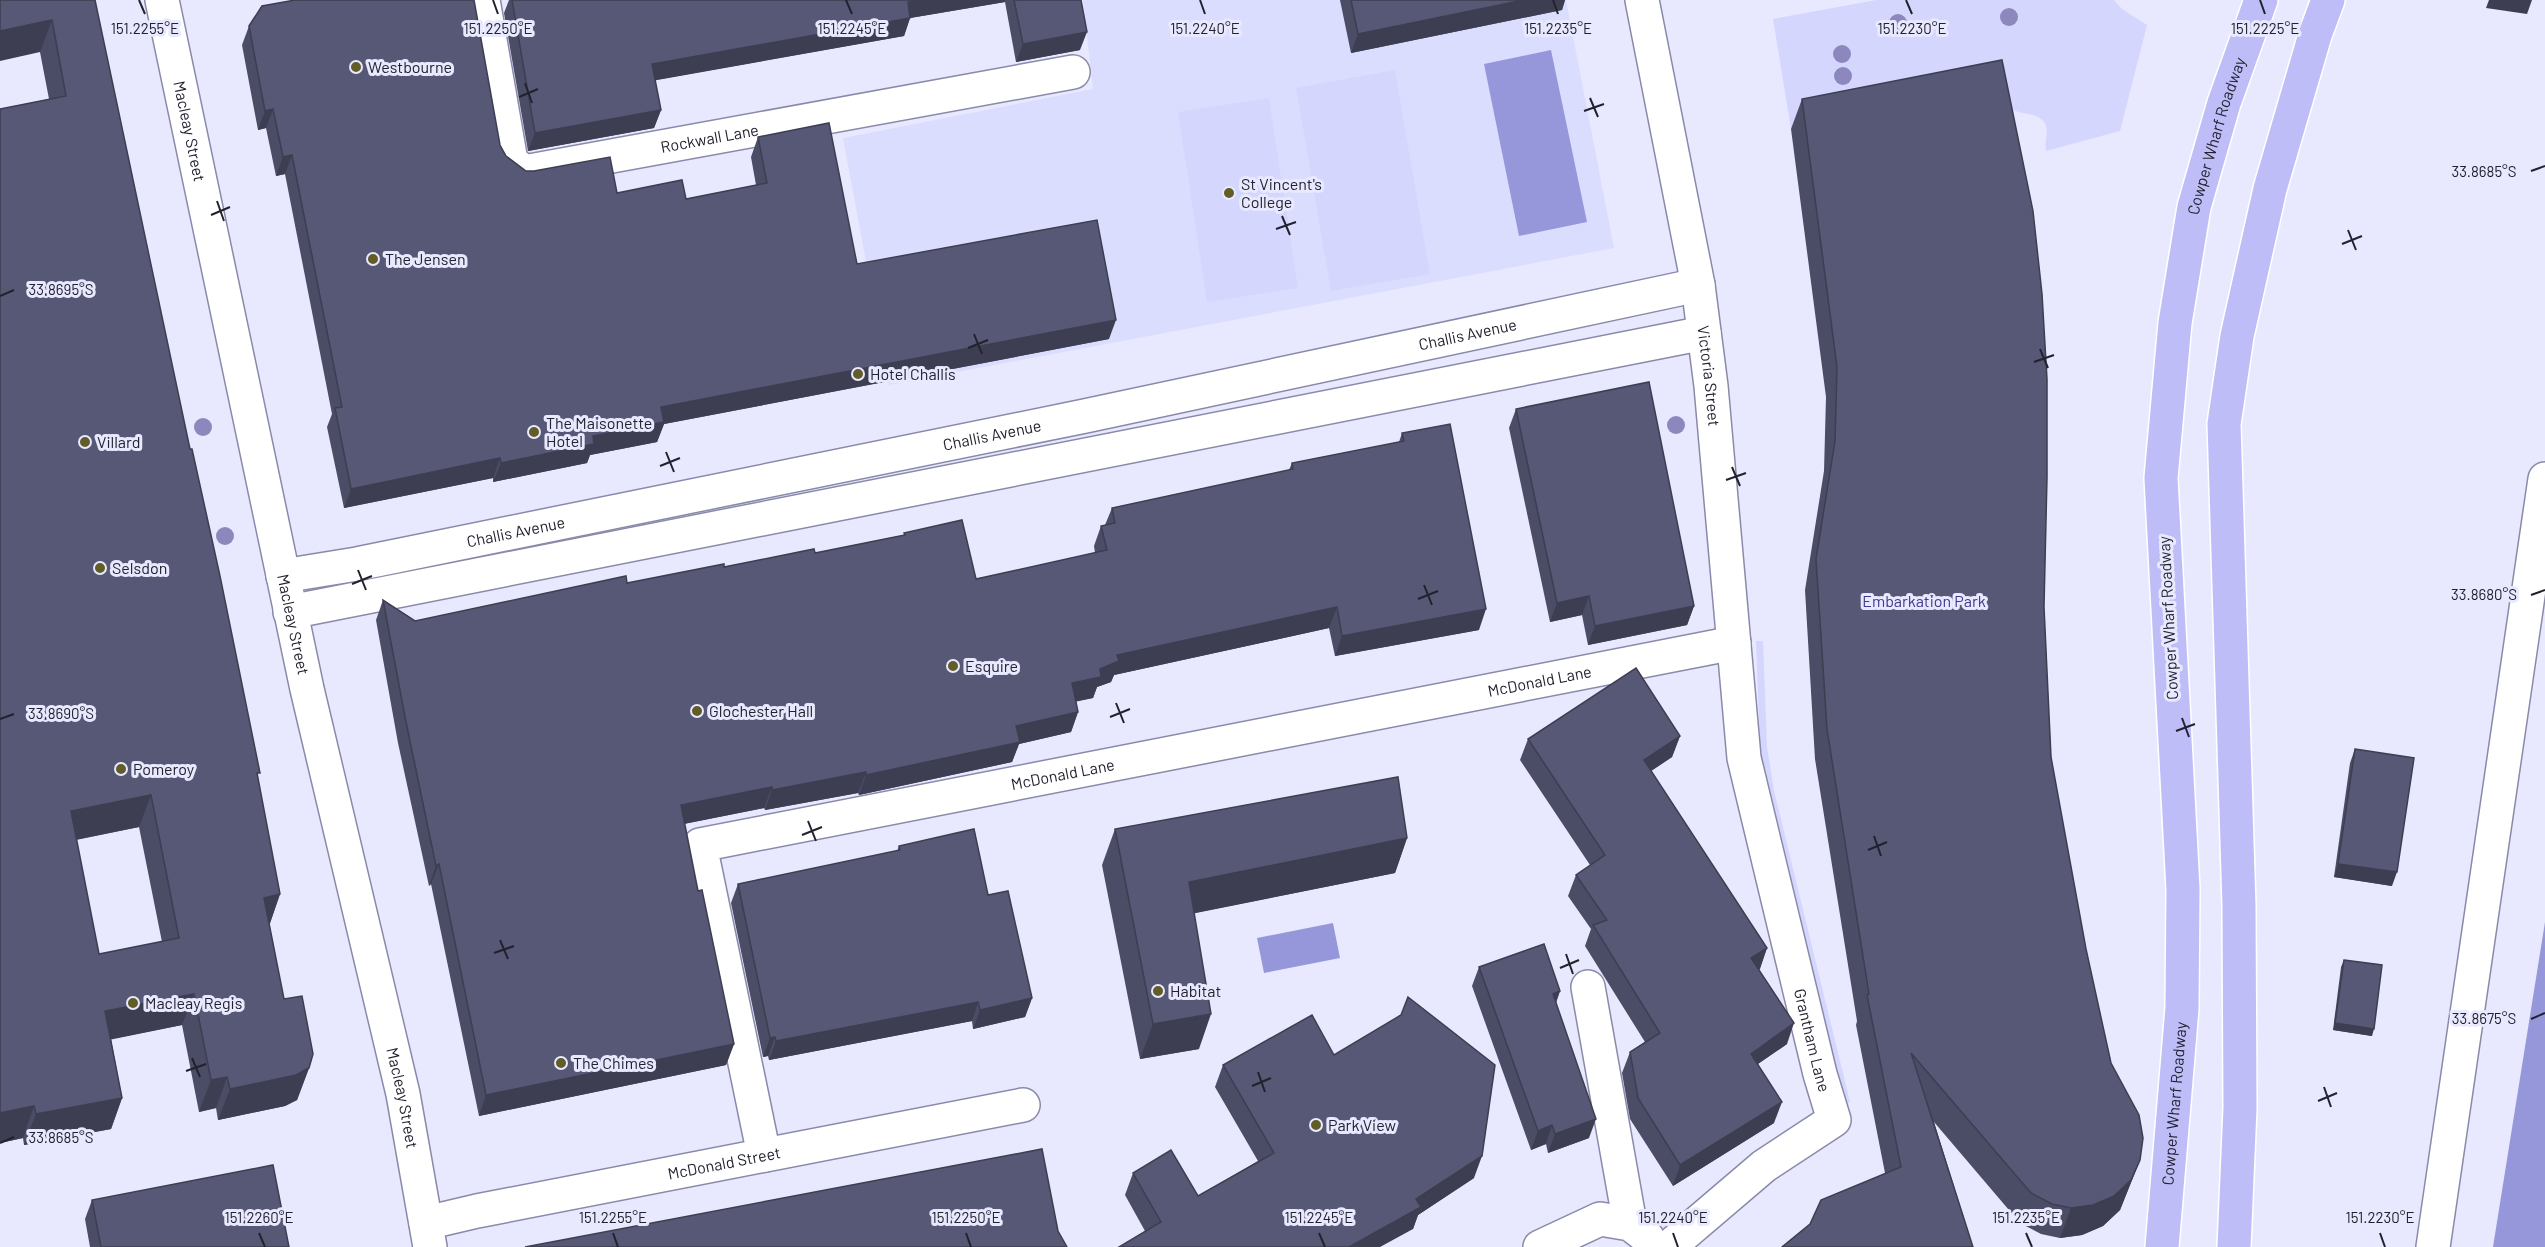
<svg xmlns="http://www.w3.org/2000/svg" width="2545" height="1247" viewBox="0 0 2545 1247" font-family="Barlow,sans-serif">
<rect width="100%" height="100%" fill="#e8e9fe"/>
<polygon fill="#dbddfe" points="1083,0 1566,0 1614,248 889,385 843,138 1093,89"/>
<g fill="#d4d6fe">
<path d="M1876 0H2114L2122 9 2147 25 2120 131 2046 151C2044 141 2050 130 2044 122 2037 112 2023 115 2013 110 2005 106 1998 96 1991 90L1791 129 1773 19Z"/>
<polygon points="1395,70 1430,274 1331,291 1296,88"/>
<polygon points="1269,98 1298,288 1207,302 1178,112"/>
<polygon points="1756,641 1763,641 1767,747 1774,791 1850,1102 1842,1105 1767,794 1760,747"/>
</g>
<g fill="#9697da">
<polygon points="1551,50 1587,222 1519,236 1484,64"/>
<polygon points="2545,922 2545,1247 2493,1247"/>
<polygon points="1333,923 1340,958 1264,973 1257,938"/>
</g>
<g fill="none" stroke-linecap="round" stroke-linejoin="round">
<g stroke="#898aa9" stroke-width="36">
<g id="minor">
<path id="s1" d="M162 0 307 689 403 1094 430 1247"/>
<path id="s2" d="M483 0 511 161 524 172 1073 72"/>
<path id="s3" d="M1642 0 1698 285 1711 386 1744 758 1820 1074 1834 1120 1764 1166 1669 1247"/>
<path id="s4" d="M283 576 357 564 1085 416 1698 285"/>
<polyline points="290,612 1704,333"/>
<polyline points="1588,987 1630,1224"/>
<path id="s5" d="M764 1155 700 845 1734 643"/>
<path id="s6" d="M426 1223 477 1211 1023 1105"/>
<polyline points="1540,1247 1600,1219 1630,1224 1647,1237"/>
<polyline points="2433,1247 2545,479"/>
</g>
</g>
<g stroke="#fff" stroke-width="36">
<g id="major">
<path id="s7" d="M2162 1247 2182 1008 2183 889 2161 478 2175 323 2194 207 2224 103 2261 0"/>
<polyline points="2234,1247 2240,1108 2239,906 2224,424 2237,336 2270,189 2315,35 2328,0"/>
</g>
</g>
<use href="#minor" stroke="#fff" stroke-width="33"/>
<use href="#major" stroke="#bfbdf8" stroke-width="33"/>
</g>
<g fill="#8c88be">
<circle cx="2009" cy="17" r="9"/>
<circle cx="1898" cy="23" r="9"/>
<circle cx="1842" cy="54" r="9"/>
<circle cx="1843" cy="76" r="9"/>
<circle cx="1676" cy="425" r="9"/>
<circle cx="203" cy="427" r="9"/>
<circle cx="225" cy="536" r="9"/>
</g>
<g fill="#4b4c65" fill-rule="evenodd">
<path d="M0 0H95L258 779 280 894 269 926 284 999 309 1068 297 1100 285 1106 218 1120 216 1108 199 1112 182 1025 111 1039 122 1098 111 1129 24 1145 23 1138 0 1143V109L49 99 40 52ZM139 827 162 942 99 954 76 840Z"/>
<polygon points="509,0 1081,0 1080,50 1016,62 1005,2 910,18 904,36 655,80 661,110 654,128 528,151 504,13"/>
<polygon points="1340,0 1565,0 1562,10 1351,53"/>
<polygon points="249,26 500,145 506,156 526,171 617,193 686,199 756,185 751,157 758,137 857,264 1109,339 664,424 657,442 590,455 587,463 493,482 493,478 344,508 327,427 332,414 285,174 276,176 266,128 258,130 242,45"/>
<polygon points="1802,99 2044,607 2051,757 2086,949 2111,1063 2140,1160 2120,1210 2103,1226 2082,1235 2060,1238 2041,1234 2020,1223 1934,1122 1973,1247 1885,1173 1856,1025 1857,1021 1815,759 1805,590 1824,471 1826,397 1791,129"/>
<polygon points="1516,409 1694,606 1687,625 1588,645 1582,615 1550,622 1509,428"/>
<polygon points="1402,433 1479,630 1335,656 1329,628 1114,675 1111,682 1097,687 1093,698 1076,701 1078,712 1071,732 1019,744 1012,762 859,795 858,793 765,810 764,808 684,824 698,891 734,1044 726,1065 479,1116 431,884 429,886 398,743 376,620 383,600 415,621 627,583 815,553 904,535 904,533 976,579 1095,553 1094,546 1101,526 1105,525 1112,508 1289,470 1292,463 1399,442"/>
<polygon points="1680,736 1672,757 1651,771 1767,948 1759,970 1787,1044 1758,1064 1774,1123 1673,1186 1630,1119 1622,1073 1630,1052 1645,1042 1585,946 1591,929 1568,896 1576,875 1590,865 1520,760 1528,739"/>
<polygon points="2355,749 2392,886 2334,877 2350,763"/>
<polygon points="1115,829 1407,838 1395,873 1194,913 1199,1049 1140,1059 1102,865"/>
<polygon points="899,846 988,895 1032,998 1025,1017 973,1029 972,1021 769,1060 768,1056 763,1057 731,903 738,884 897,851"/>
<polygon points="2344,960 2372,1036 2333,1030 2341,967"/>
<polygon points="1479,967 1560,991 1556,1003 1589,1138 1548,1153 1546,1144 1531,1150 1472,986"/>
<polygon points="1334,1055 1474,1178 1418,1215 1413,1229 1145,1231 1125,1195 1133,1173 1198,1196 1258,1161 1215,1087 1223,1065"/>
<polygon points="92,1200 289,1247 90,1247 85,1219"/>
</g>
<g fill="#3d3e52">
<polygon points="920,0 1005,0 1005,2 910,18 904,36 646,82 652,64 908,2"/>
<polygon points="1524,0 1565,0 1562,10 1351,53 1358,34"/>
<polygon points="2489,0 2532,0 2527,14 2486,8"/>
<polygon points="52,20 40,52 0,61 0,31"/>
<polygon points="1087,32 1080,50 1016,62 1023,44"/>
<polygon points="273,109 266,128 258,130 265,111"/>
<polygon points="661,110 654,128 528,151 535,133"/>
<polygon points="292,155 285,174 276,176 283,157"/>
<polygon points="1116,320 1109,339 664,424 657,442 590,455 587,463 493,482 501,463 593,436 661,407"/>
<polygon points="500,458 493,478 344,508 351,489"/>
<polygon points="1589,596 1582,615 1550,622 1557,603"/>
<polygon points="1694,606 1687,625 1588,645 1595,626"/>
<polygon points="1337,607 1329,628 1114,675 1111,682 1097,687 1093,698 1065,704 1072,683 1100,669 1117,655"/>
<polygon points="1486,609 1479,630 1335,656 1342,636"/>
<polygon points="1078,712 1071,732 1019,744 1012,762 859,795 866,775 1016,726"/>
<polygon points="1680,736 1672,757 1636,781 1644,760"/>
<polygon points="866,772 858,793 765,810 772,790"/>
<polygon points="772,787 764,808 673,826 681,805"/>
<polygon points="151,795 139,827 59,843 71,811"/>
<polygon points="1407,838 1395,873 1176,917 1189,882"/>
<polygon points="439,864 431,884 429,886 436,866"/>
<polygon points="2338,864 2397,872 2392,886 2334,877"/>
<polygon points="280,894 269,926 264,898"/>
<polygon points="1767,948 1760,969 1744,979 1751,958"/>
<polygon points="1560,991 1553,1010 1553,994"/>
<polygon points="194,994 182,1025 94,1043 105,1011"/>
<polygon points="1032,998 1025,1017 973,1029 980,1010"/>
<polygon points="978,1002 972,1021 769,1060 776,1041"/>
<polygon points="1211,1014 1199,1049 1140,1059 1153,1024"/>
<polygon points="1794,1023 1787,1044 1743,1074 1751,1054"/>
<polygon points="2335,1023 2374,1029 2372,1036 2333,1030"/>
<polygon points="775,1037 768,1056 763,1057 770,1038"/>
<polygon points="734,1044 726,1065 479,1116 486,1095"/>
<polygon points="309,1068 297,1100 285,1106 218,1120 230,1089"/>
<polygon points="227,1077 216,1108 199,1112 211,1080"/>
<polygon points="122,1098 111,1129 24,1145 36,1114"/>
<polygon points="1782,1102 1774,1123 1673,1186 1680,1165"/>
<polygon points="34,1106 23,1138 0,1143 0,1113"/>
<polygon points="1596,1119 1589,1138 1548,1153 1555,1134"/>
<polygon points="1552,1125 1546,1144 1531,1150 1538,1131"/>
<polygon points="1482,1156 1474,1178 1418,1215 1413,1229 1380,1247 1349,1247 1416,1199"/>
<polygon points="2140,1160 2120,1210 2103,1226 2082,1235 2060,1238 2071,1208"/>
</g>
<g fill="#575875" stroke="#3d3e52" stroke-width="1.5" fill-rule="evenodd">
<path d="M0 0H95L190 449H192L220 576 260 773H257L280 894 264 898 284 999 302 996 313 1054 309 1068 296 1075 230 1089 227 1077 211 1080 194 994 105 1011 122 1098 36 1114 34 1106 0 1113V109L66 96 52 20 0 31ZM151 795 179 938 99 954 71 811Z"/>
<polygon points="295,0 474,0 500,145 506,156 526,171 534,171 610,157 617,193 682,180 686,199 767,183 758,137 829,123 857,264 1097,220 1116,320 661,407 664,422 593,436 594,444 501,463 500,458 351,489 335,408 342,407 292,155 283,157 273,109 265,111 249,26 262,6"/>
<polygon points="512,0 920,0 908,2 910,18 652,64 661,110 535,133"/>
<polygon points="1014,0 1081,0 1087,32 1023,44"/>
<polygon points="1351,0 1524,0 1358,34"/>
<polygon points="2002,60 2033,211 2042,294 2047,379 2047,477 2044,607 2051,757 2086,949 2111,1063 2139,1115 2143,1138 2140,1160 2131,1180 2114,1196 2093,1205 2071,1208 2052,1204 2031,1193 1911,1053 1973,1247 1782,1247 1810,1224 1821,1200 1901,1167 1867,995 1869,994 1827,729 1816,559 1835,441 1837,367 1802,99"/>
<polygon points="1649,382 1694,606 1595,626 1589,596 1557,603 1516,409"/>
<polygon points="1450,424 1486,609 1342,636 1337,607 1117,655 1119,661 1100,669 1101,677 1072,683 1078,712 1016,726 1020,742 866,775 866,772 772,790 772,787 681,805 698,891 702,890 734,1044 486,1095 439,864 436,866 406,722 383,600 415,621 626,576 627,583 724,564 724,567 814,549 815,553 905,535 904,533 962,520 976,579 1107,550 1101,526 1115,523 1112,508 1293,469 1292,463 1404,441 1402,433"/>
<polygon points="1636,668 1680,736 1644,760 1767,948 1751,958 1794,1023 1751,1054 1782,1102 1680,1165 1638,1098 1630,1052 1660,1033 1593,925 1607,920 1576,875 1605,855 1528,739"/>
<polygon points="2355,749 2414,758 2397,872 2338,864"/>
<polygon points="1398,777 1407,838 1189,882 1211,1014 1153,1024 1115,829"/>
<polygon points="974,829 988,895 1008,891 1032,998 980,1010 978,1002 776,1041 775,1037 770,1038 738,884 900,850 899,846"/>
<polygon points="1544,944 1560,991 1553,994 1596,1119 1555,1134 1552,1125 1538,1131 1479,967"/>
<polygon points="2344,960 2382,965 2374,1029 2335,1023"/>
<polygon points="1408,997 1495,1065 1482,1156 1416,1199 1421,1207 1349,1247 1119,1247 1161,1222 1133,1173 1171,1150 1198,1196 1274,1153 1223,1065 1312,1015 1334,1055 1401,1015"/>
<polygon points="1042,1149 1058,1231 1067,1247 525,1247"/>
<polygon points="273,1165 289,1247 101,1247 92,1200"/>
</g>
<path fill="none" stroke="#22222f" stroke-width="2" d="M139 0 145 14M493 0 498 14M846 0 852 14M1200 0 1205 14M1553 0 1558 14M1906 0 1912 14M2260 0 2265 14M525 83 532 103M519 97 538 89M1590 98 1598 117M1584 111 1604 104M2531 171 2545 166M217 201 224 221M211 215 230 207M1282 216 1290 235M1276 229 1296 222M2348 230 2356 250M2342 244 2362 236M0 296 14 290M974 334 982 354M968 348 988 340M2040 349 2048 368M2034 362 2054 355M666 452 674 472M660 466 680 458M1732 467 1740 486M1726 480 1746 473M358 570 366 590M352 584 372 576M1424 585 1432 605M2531 595 2545 590M1418 599 1438 591M1116 703 1124 723M1110 717 1130 709M2182 718 2189 737M0 719 14 714M2176 731 2195 724M808 821 816 841M802 835 822 827M1874 836 1881 856M1868 850 1887 842M500 940 508 959M494 953 514 946M1566 954 1573 974M1560 968 1579 960M2531 1019 2545 1013M192 1058 200 1077M186 1071 206 1064M1258 1072 1265 1092M1252 1086 1271 1078M2324 1087 2331 1107M2318 1101 2337 1093M0 1143 14 1137M259 1233 265 1247M613 1233 618 1247M966 1233 971 1247M1319 1233 1325 1247M1673 1233 1678 1247M2026 1233 2032 1247M2380 1233 2385 1247"/>
<g fill="#615c28" stroke="#e8e9fe" stroke-width="2">
<circle cx="356" cy="67" r="6"/>
<circle cx="1229" cy="193" r="6"/>
<circle cx="373" cy="259" r="6"/>
<circle cx="858" cy="374" r="6"/>
<circle cx="534" cy="432" r="6"/>
<circle cx="85" cy="442" r="6"/>
<circle cx="100" cy="568" r="6"/>
<circle cx="953" cy="666" r="6"/>
<circle cx="697" cy="711" r="6"/>
<circle cx="121" cy="769" r="6"/>
<circle cx="1158" cy="991" r="6"/>
<circle cx="133" cy="1003" r="6"/>
<circle cx="561" cy="1063" r="6"/>
<circle cx="1316" cy="1125" r="6"/>
</g>
<g text-anchor="middle" stroke-width="6" stroke-linejoin="round" paint-order="stroke">
<g font-size="16" fill="#22222f" stroke="#e8e9fe" text-anchor="start">
<text x="368" y="73">Westbourne</text>
<text x="1241" y="190">St Vincent's<tspan x="1241" dy="18">College</tspan></text>
<text x="385" y="265">The Jensen</text>
<text x="870" y="380">Hotel Challis</text>
<text x="546" y="429">The Maisonette<tspan x="546" dy="18">Hotel</tspan></text>
<text x="97" y="448">Villard</text>
<text x="112" y="574">Selsdon</text>
<text x="965" y="672">Esquire</text>
<text x="709" y="717">Glochester Hall</text>
<text x="133" y="775">Pomeroy</text>
<text x="1170" y="997">Habitat</text>
<text x="145" y="1009">Macleay Regis</text>
<text x="573" y="1069">The Chimes</text>
<text x="1328" y="1131">Park View</text>
</g>
<g font-size="16" fill="#22222f" stroke="#e8e9fe">
<text dy="6" stroke="none"><textPath href="#s1" startOffset="134">Macleay Street</textPath></text>
<text dy="6" stroke="none"><textPath href="#s7" startOffset="1118">Cowper Wharf Roadway</textPath></text>
<text dy="6" stroke="none"><textPath href="#s2" startOffset="369">Rockwall Lane</textPath></text>
<text dy="6" stroke="none"><textPath href="#s4" startOffset="1209">Challis Avenue</textPath></text>
<text dy="6" stroke="none"><textPath href="#s3" startOffset="382">Victoria Street</textPath></text>
<text dy="6" stroke="none"><textPath href="#s4" startOffset="723">Challis Avenue</textPath></text>
<text dy="6" stroke="none"><textPath href="#s4" startOffset="237">Challis Avenue</textPath></text>
<text transform="translate(2168 618) rotate(-93)" y="6">Cowper Wharf Roadway</text>
<text dy="6" stroke="none"><textPath href="#s1" startOffset="638">Macleay Street</textPath></text>
<text dy="6" stroke="none"><textPath href="#s5" startOffset="1172">McDonald Lane</textPath></text>
<text dy="6" stroke="none"><textPath href="#s5" startOffset="686">McDonald Lane</textPath></text>
<text dy="6" stroke="none"><textPath href="#s3" startOffset="1056">Grantham Lane</textPath></text>
<text dy="6" stroke="none"><textPath href="#s1" startOffset="1124">Macleay Street</textPath></text>
<text dy="6" stroke="none"><textPath href="#s7" startOffset="144">Cowper Wharf Roadway</textPath></text>
<text dy="6" stroke="none"><textPath href="#s6" startOffset="304">McDonald Street</textPath></text>
</g>
<g font-size="16" fill="#413989" stroke="#e8e9fe">
<text x="1924" y="607">Embarkation Park</text>
</g>
</g>
<g font-size="15" text-anchor="middle" fill="#22222f" stroke="#e8e9fe" stroke-width="6" stroke-linejoin="round" paint-order="stroke">
<text x="145" y="34">151.2255°E</text>
<text x="498" y="34">151.2250°E</text>
<text x="852" y="34">151.2245°E</text>
<text x="1205" y="34">151.2240°E</text>
<text x="1558" y="34">151.2235°E</text>
<text x="1912" y="34">151.2230°E</text>
<text x="2265" y="34">151.2225°E</text>
<text x="2484" y="177">33.8685°S</text>
<text x="61" y="295">33.8695°S</text>
<text x="2484" y="600">33.8680°S</text>
<text x="61" y="719">33.8690°S</text>
<text x="2484" y="1024">33.8675°S</text>
<text x="61" y="1143">33.8685°S</text>
<text x="259" y="1223">151.2260°E</text>
<text x="613" y="1223">151.2255°E</text>
<text x="966" y="1223">151.2250°E</text>
<text x="1319" y="1223">151.2245°E</text>
<text x="1673" y="1223">151.2240°E</text>
<text x="2026" y="1223">151.2235°E</text>
<text x="2380" y="1223">151.2230°E</text>
</g>
</svg>
